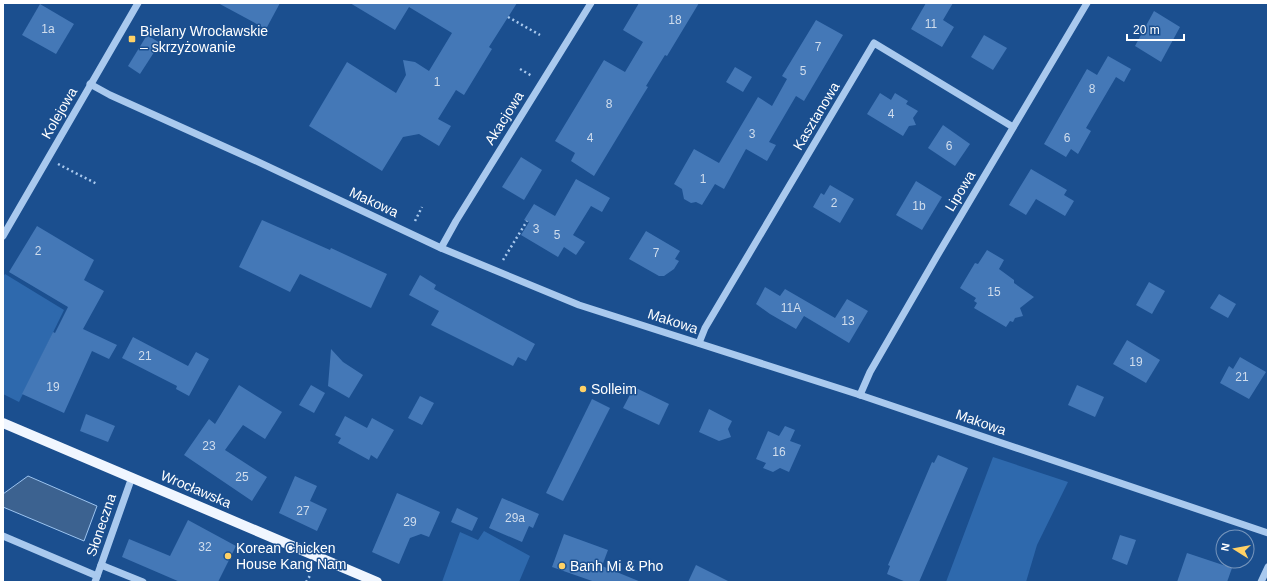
<svg xmlns="http://www.w3.org/2000/svg" width="1271" height="585" viewBox="0 0 1271 585" font-family="Helvetica,sans-serif">
<rect width="100%" height="100%" fill="#1b4f8f"/>
<g fill="#2e69ad">
<polygon points="5,274 64,310 19,402 3,394 3,277"/>
<polygon points="993,457 1068,482 1037,545 1026,582 946,582"/>
<polygon points="484,531 530,556 519,582 442,582 460,532 478,540"/>
</g>
<polygon fill="#3c6290" stroke="#9cc4f0" points="28,476 97,506 84,541 3,507 3,494"/>
<g fill="#4478b7">
<polygon points="218,3 280,3 266,29"/>
<polygon points="350,3 517,3 489,47 492,49 464,95 456,90 438,119 451,126 439,146 419,134 403,137 382,171 309,126 347,62 396,93 406,75 403,60 415,62 429,71 452,33 409,7 395,30"/>
<polygon points="639,3 699,3 667,56 665,55 646,86 648,87 643,95 594,176 571,161 575,153 555,141 604,60 625,72 643,42 623,30"/>
<polygon points="926,3 953,3 943,20 954,27 942,47 911,29"/>
<polygon points="40,4 74,24 56,54 22,35"/>
<polygon points="1154,11 1180,27 1161,62 1135,46"/>
<polygon points="816,20 843,35 804,101 796,96 769,142 776,145 767,161 746,149 724,189 715,184 702,205 696,202 691,203 684,199 682,189 674,184 694,149 719,163 758,97 772,106 787,79 782,76"/>
<polygon points="147,35 160,43 140,74 128,66"/>
<polygon points="984,35 1007,48 993,70 971,57"/>
<polygon points="1108,56 1131,69 1124,82 1116,77 1086,128 1091,131 1078,154 1071,149 1066,157 1044,144 1087,69 1097,75"/>
<polygon points="735,67 752,77 743,92 726,82"/>
<polygon points="880,93 891,100 895,93 908,101 906,104 918,111 913,118 916,125 909,126 903,136 867,114"/>
<polygon points="943,125 970,144 955,166 928,148"/>
<polygon points="521,157 542,170 524,200 502,187"/>
<polygon points="1031,169 1067,190 1064,195 1074,201 1065,216 1036,199 1026,215 1009,205"/>
<polygon points="576,179 610,198 602,212 591,206 573,235 585,242 576,255 564,247 558,257 521,235 529,222 524,220 534,204 555,216"/>
<polygon points="916,181 942,197 922,230 896,215"/>
<polygon points="830,185 854,199 840,223 813,207 821,193 824,195"/>
<polygon points="262,220 330,250 331,248 387,274 371,308 300,274 290,292 239,267"/>
<polygon points="37,226 94,260 84,280 104,291 83,329 117,345 109,359 92,351 64,413 22,394 53,332 55,333 68,307 9,272"/>
<polygon points="646,231 680,251 675,259 679,261 674,269 664,276 659,276 629,259"/>
<polygon points="987,250 1004,260 999,269 1014,280 1014,283 1034,297 1020,308 1023,316 1015,318 1013,322 1010,321 1006,327 974,308 977,303 974,301 976,298 960,288 975,263 978,264"/>
<polygon points="420,275 436,285 434,289 535,344 526,361 518,357 513,366 431,325 439,311 409,295"/>
<polygon points="1149,282 1165,291 1152,314 1136,305"/>
<polygon points="765,287 780,296 785,289 835,318 847,299 868,311 849,343 804,316 796,329 770,314 756,304"/>
<polygon points="1219,294 1236,304 1228,318 1210,308"/>
<polygon points="133,337 188,366 196,352 209,359 189,396 176,389 177,386 122,358"/>
<polygon points="1127,340 1160,360 1146,383 1113,364"/>
<polygon points="331,349 343,362 363,375 349,398 328,386"/>
<polygon points="1240,357 1266,372 1249,399 1220,383 1229,366 1233,369"/>
<polygon points="239,385 282,412 265,439 243,425 225,450 267,477 252,501 184,455 209,419 215,424"/>
<polygon points="311,385 325,393 314,413 299,405"/>
<polygon points="1077,385 1104,397 1095,417 1068,405"/>
<polygon points="634,387 669,404 659,425 623,408"/>
<polygon points="420,396 434,403 422,425 408,418"/>
<polygon points="592,399 610,408 563,501 546,493"/>
<polygon points="709,409 732,421 728,429 731,437 719,441 699,432"/>
<polygon points="86,414 115,426 108,442 80,431"/>
<polygon points="345,416 367,428 372,418 394,430 377,459 371,455 369,460 338,443 341,438 335,435"/>
<polygon points="785,426 795,430 790,441 801,445 789,472 780,468 773,472 763,468 766,463 756,459 768,431 779,436"/>
<polygon points="938,455 968,468 919,582 906,582 887,574 890,566 888,565 932,462 934,463"/>
<polygon points="295,476 317,486 310,501 327,509 317,531 279,513"/>
<polygon points="397,493 440,512 429,537 421,534 410,538 399,564 372,552"/>
<polygon points="502,498 539,514 533,528 529,526 522,542 489,528"/>
<polygon points="457,508 478,518 472,531 451,522"/>
<polygon points="188,520 236,546 218,582 180,582 122,557 129,539 170,556"/>
<polygon points="564,534 608,550 602,566 641,582 595,582 552,567"/>
<polygon points="1120,535 1136,540 1127,565 1112,559"/>
<polygon points="1187,553 1232,568 1227,582 1177,582"/>
<polygon points="696,565 730,582 688,582"/>
</g>
<g fill="none" stroke-linecap="round" stroke-linejoin="round">
<g stroke="#a9c9ee" stroke-width="2.5" stroke-dasharray="2 3" stroke-linecap="butt">
<polyline points="508,17 540,35"/>
<polyline points="520,69 532,76"/>
<polyline points="58,164 97,184"/>
<polyline points="415,221 422,207"/>
<polyline points="503,260 527,221"/>
<polyline points="306,582 311,574"/>
</g>
<g stroke="#a9c9ee" stroke-width="7">
<polyline points="90,84 110,95 254,160 441,248 579,305 860,395 1268,533"/>
<polyline points="3,236 138,3"/>
<polyline points="441,248 456,221 591,3"/>
<polyline points="699,343 705,328 874,43 1013,127"/>
<polyline points="860,395 870,372 937,256 1087,3"/>
<polyline points="3,536 97,576"/>
<polyline points="101,565 143,582"/>
<polyline points="95,582 132,477"/>
<polyline points="1261,582 1268,567"/>
</g>
<polyline stroke="#f0f6ff" stroke-width="10" points="3,423 377,582"/>
</g>
<g fill="#ffd166" stroke="#1b4f8f" stroke-width="1.5">
<rect x="128" y="35" width="8" height="8" rx="2"/>
<circle cx="583" cy="389" r="4"/>
<circle cx="228" cy="556" r="4"/>
<circle cx="562" cy="566" r="4"/>
</g>
<g text-anchor="middle" stroke-width="3" stroke-linejoin="round" paint-order="stroke">
<g font-size="12" fill="#d0dded">
<text x="675" y="24">18</text>
<text x="931" y="28">11</text>
<text x="48" y="33">1a</text>
<text x="818" y="51">7</text>
<text x="803" y="75">5</text>
<text x="437" y="86">1</text>
<text x="1092" y="93">8</text>
<text x="609" y="108">8</text>
<text x="891" y="118">4</text>
<text x="752" y="138">3</text>
<text x="590" y="142">4</text>
<text x="1067" y="142">6</text>
<text x="949" y="150">6</text>
<text x="703" y="183">1</text>
<text x="834" y="207">2</text>
<text x="919" y="210">1b</text>
<text x="536" y="233">3</text>
<text x="557" y="239">5</text>
<text x="38" y="255">2</text>
<text x="656" y="257">7</text>
<text x="994" y="296">15</text>
<text x="791" y="312">11A</text>
<text x="848" y="325">13</text>
<text x="145" y="360">21</text>
<text x="1136" y="366">19</text>
<text x="1242" y="381">21</text>
<text x="53" y="391">19</text>
<text x="209" y="450">23</text>
<text x="779" y="456">16</text>
<text x="242" y="481">25</text>
<text x="303" y="515">27</text>
<text x="515" y="522">29a</text>
<text x="410" y="526">29</text>
<text x="205" y="551">32</text>
</g>
<g font-size="14" fill="#fff" stroke="#1b4f8f" text-anchor="start">
<text x="140" y="36">Bielany Wrocławskie<tspan x="140" dy="16">– skrzyżowanie</tspan></text>
<text x="591" y="394">Solleim</text>
<text x="236" y="553">Korean Chicken<tspan x="236" dy="16">House Kang Nam</tspan></text>
<text x="570" y="571">Banh Mi &amp; Pho</text>
</g>
<g font-size="14" fill="#fff" stroke="#1b4f8f">
<text transform="translate(59 113) rotate(-60)" y="5">Kolejowa</text>
<text transform="translate(816 116) rotate(-59)" y="5">Kasztanowa</text>
<text transform="translate(504 118) rotate(-58)" y="5">Akacjowa</text>
<text transform="translate(960 191) rotate(-59)" y="5">Lipowa</text>
<text transform="translate(374 202) rotate(25)" y="5">Makowa</text>
<text transform="translate(673 321) rotate(18)" y="5">Makowa</text>
<text transform="translate(981 422) rotate(19)" y="5">Makowa</text>
<text transform="translate(196 489) rotate(23)" y="5">Wrocławska</text>
<text transform="translate(101 525) rotate(-71)" y="5">Słoneczna</text>
</g>
</g>
<rect width="1271" height="585" fill="none" stroke="#ffffff" stroke-width="8"/>
<g transform="translate(1235 549) rotate(281)"><circle r="19" fill="#1b4f8f" stroke="#7695bc"/>
<path d="M0-3L7 15L0 10L-7 15Z" fill="#ffd166"/>
<text y="-6" font-size="11" font-weight="bold" text-anchor="middle" fill="#ffffff">N</text>
</g>
<path d="M1127 34v6h57v-6" fill="none" stroke="#ffffff" stroke-width="2"/>
<text x="1133" y="34" font-size="12" fill="#ffffff" stroke="#1b4f8f" stroke-width="3" paint-order="stroke">20 m</text>
</svg>
